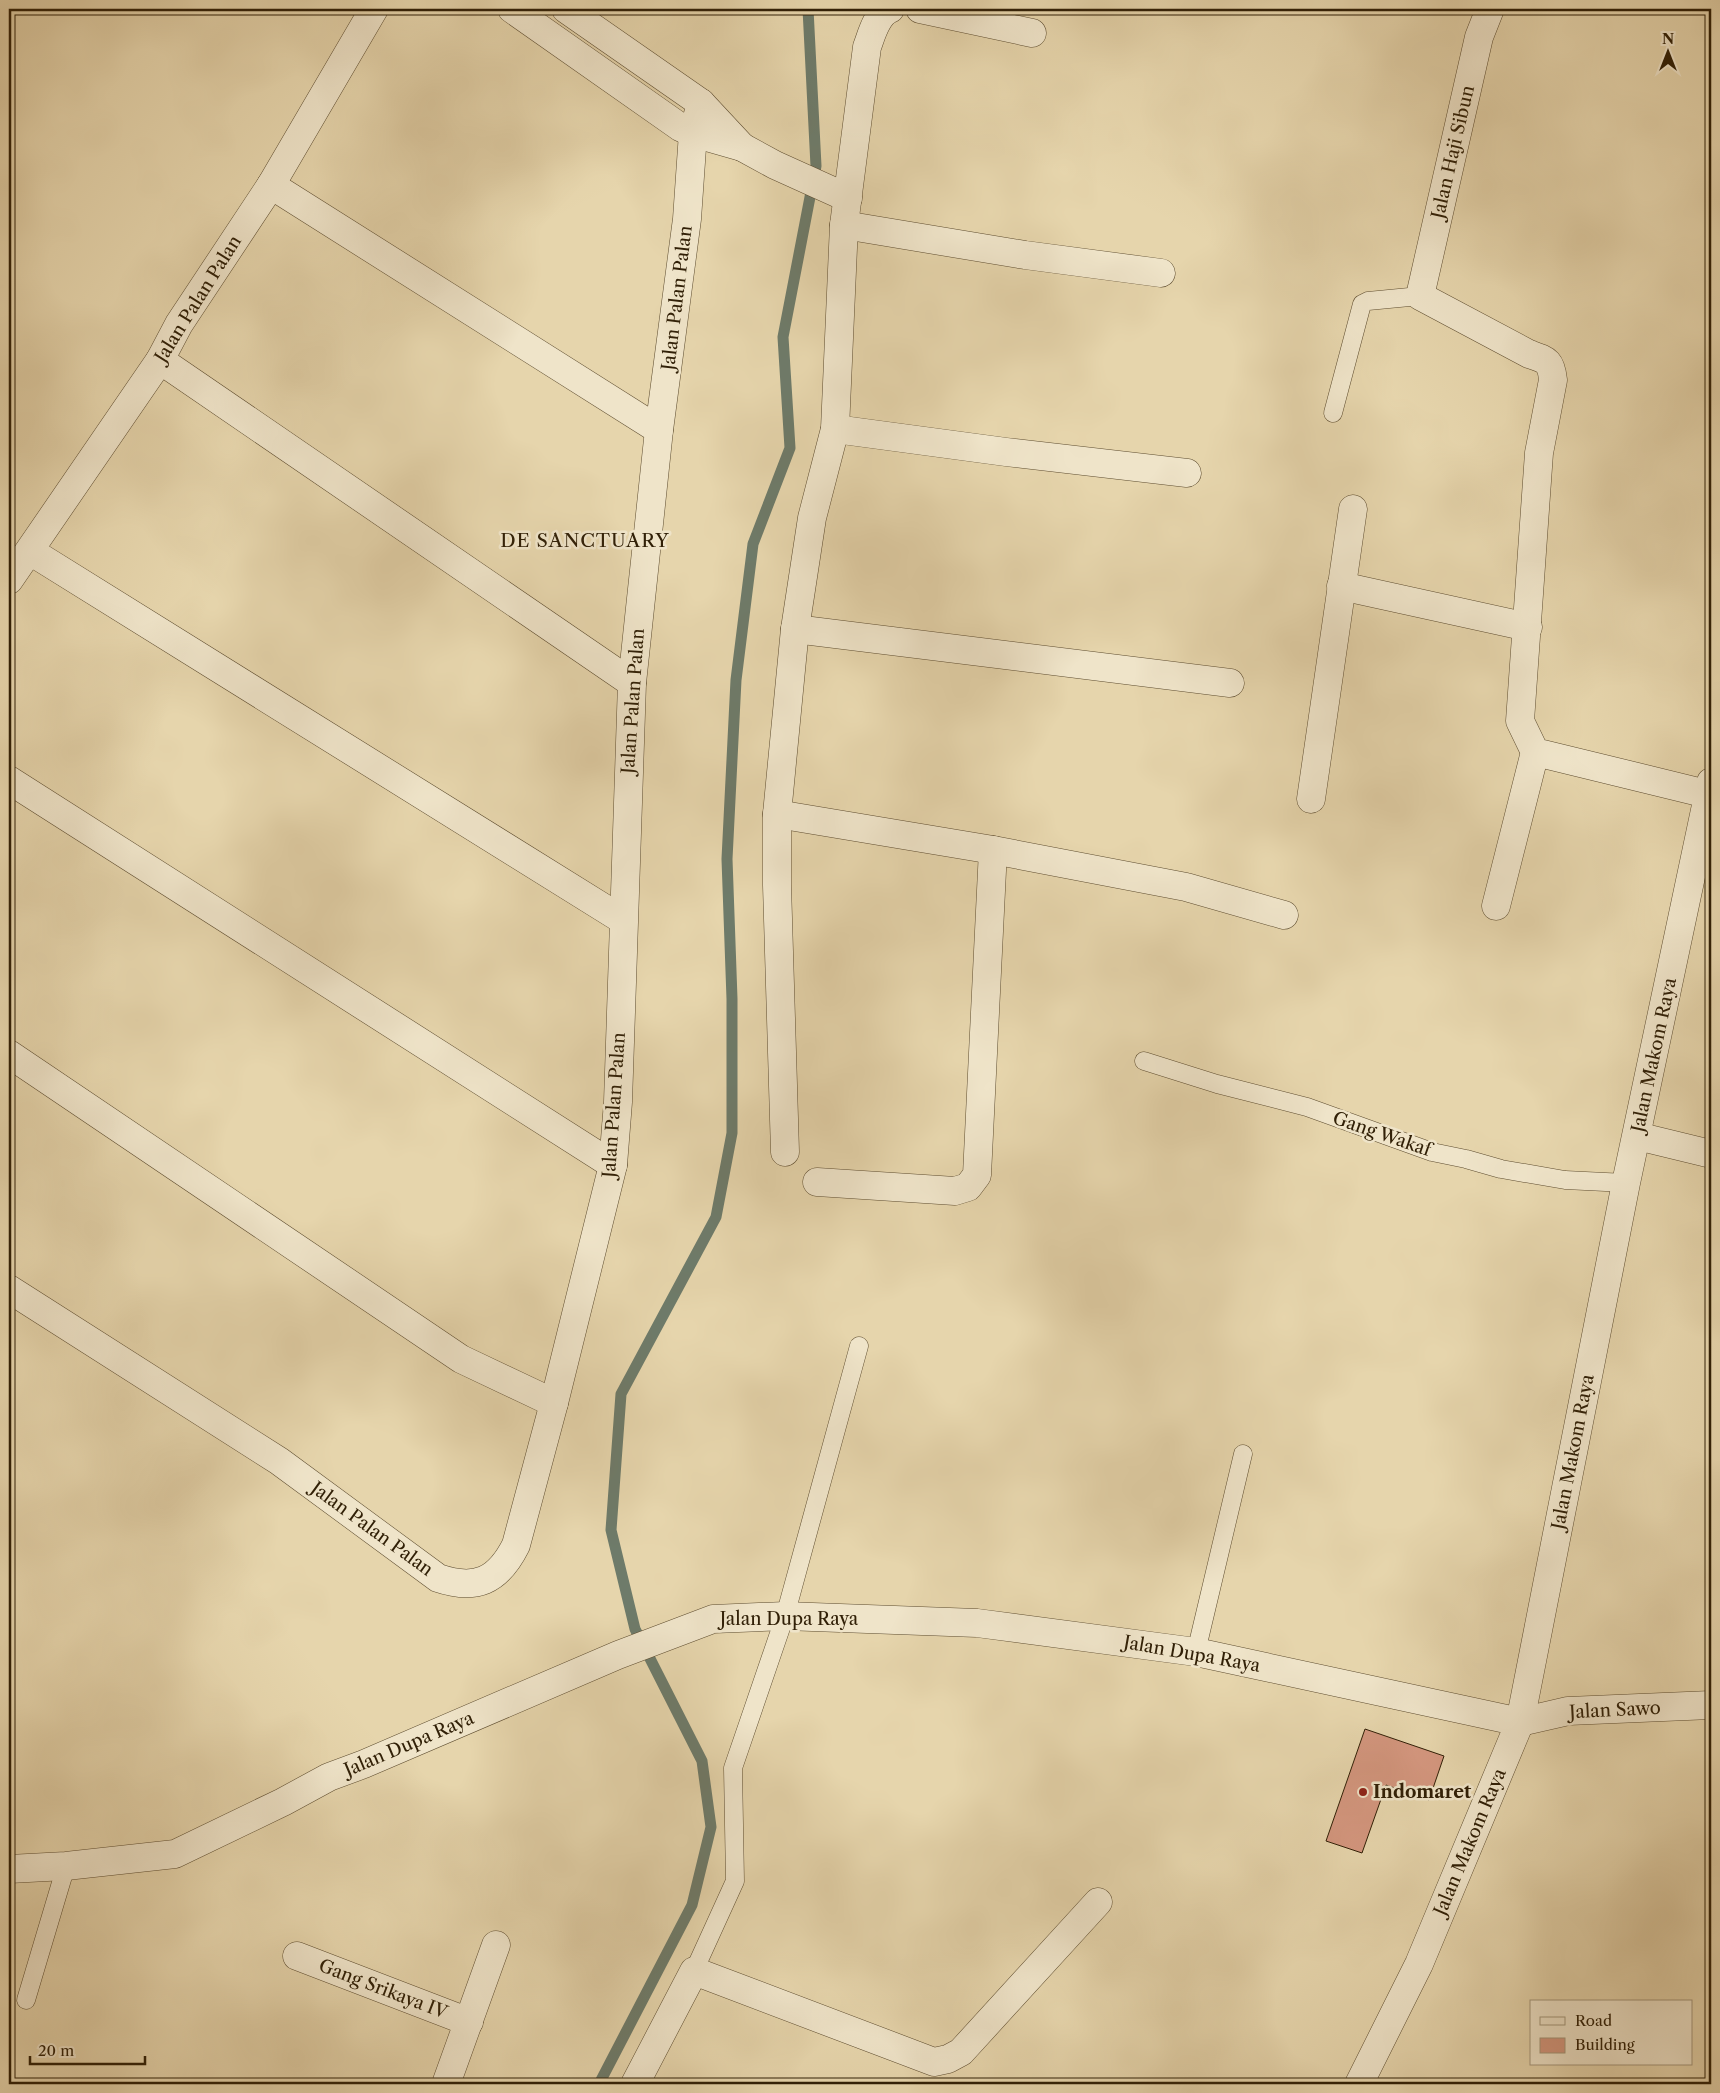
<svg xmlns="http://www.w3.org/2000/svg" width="1720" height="2093" viewBox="0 0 1720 2093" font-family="'Libre Caslon Text',serif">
<rect width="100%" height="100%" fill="#e6d5ac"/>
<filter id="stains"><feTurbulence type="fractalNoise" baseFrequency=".004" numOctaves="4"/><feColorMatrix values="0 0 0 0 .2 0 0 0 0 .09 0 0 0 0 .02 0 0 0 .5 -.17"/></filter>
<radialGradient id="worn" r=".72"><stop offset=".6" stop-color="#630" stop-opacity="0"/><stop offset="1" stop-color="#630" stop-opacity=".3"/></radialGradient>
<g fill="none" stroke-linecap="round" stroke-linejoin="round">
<polyline stroke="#6e7b6a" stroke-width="11" points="599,2084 692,1905 711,1827 702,1761 635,1629 611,1530 621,1394 716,1217 732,1133 732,999 727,859 736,680 753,544 790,448 783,337 816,166 808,9"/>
</g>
<polygon fill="#d4977f" stroke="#312007" points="1365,1729 1444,1756 1429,1800 1386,1785 1362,1853 1326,1841"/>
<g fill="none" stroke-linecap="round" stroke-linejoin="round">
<g stroke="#5e4d30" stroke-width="19">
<g id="lane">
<polyline points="1333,413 1362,304 1368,301 1420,296"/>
<polyline points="1144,1061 1217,1084 1307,1107 1432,1152 1466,1159 1501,1169 1565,1180 1626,1183"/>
<polyline points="1196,1652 1243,1454"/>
<polyline points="694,1971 735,1881 733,1768 785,1616 859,1346"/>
<polyline points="26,2000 66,1866"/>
</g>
</g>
<g stroke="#5e4d30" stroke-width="29">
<g id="street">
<polyline points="512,9 680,127 693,133 742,147 775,165 848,198"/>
<polyline points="566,9 701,103 742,147"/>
<polyline points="920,9 1032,33"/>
<path d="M1490 9 1479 37 1420 296 1529 354C1546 360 1551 360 1553 380L1539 453 1520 721 1535 752 1711 795"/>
<polyline points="271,185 659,430"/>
<polyline points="844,225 1025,255 1161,273"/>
<polyline points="160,360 632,683"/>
<polyline points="835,429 1006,452 1187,473"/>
<polyline points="30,551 623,920"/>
<polyline points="9,580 160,360 179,324 271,185 374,9"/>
<polyline points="1341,586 1528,627"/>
<polyline points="795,629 1230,683"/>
<polyline points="9,780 613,1165"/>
<polyline points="1311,799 1353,509"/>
<polyline points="777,814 993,850 1186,887 1284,915"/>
<polyline points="1496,906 1535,752"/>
<polyline points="9,1054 461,1359 554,1403"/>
<polyline points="1637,1136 1711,1154"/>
<path d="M785 1152 777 885V814L795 629 812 518 835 429 844 225 867 47C872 34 876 15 890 9"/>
<polyline points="817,1182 955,1191 968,1187 977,1175 993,850"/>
<path d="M9 1289 279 1461 438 1578C476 1591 498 1581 516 1545L554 1403 613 1165 618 1102 632 683 659 430 687 219 693 133 701 103"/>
<polyline points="9,1869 66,1866 175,1854 283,1802 329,1777 364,1764 618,1655 713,1619 785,1616 977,1623 1196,1652 1520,1722 1568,1711 1711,1705"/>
<polyline points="297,1956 469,2022"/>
<polyline points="446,2084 496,1945"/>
<polyline points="635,2084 694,1971 934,2062 948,2059 961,2052 1098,1902"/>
<polyline points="1359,2084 1419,1964 1520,1722 1626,1183 1711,782"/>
</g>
</g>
<use href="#lane" stroke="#efe4c9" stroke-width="18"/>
<use href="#street" stroke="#efe4c9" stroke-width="28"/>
</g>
<circle fill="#8f2418" stroke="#efe4c9" stroke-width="2" cx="1363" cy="1792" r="5"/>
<g text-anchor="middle" stroke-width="5" stroke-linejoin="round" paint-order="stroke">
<g font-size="18" fill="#312007" stroke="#efe4c9">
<text transform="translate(1453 152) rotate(-77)" y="6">Jalan Haji Sibun</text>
<text transform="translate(677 298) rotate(-83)" y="6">Jalan Palan Palan</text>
<text transform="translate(198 299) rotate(-58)" y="6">Jalan Palan Palan</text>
<text transform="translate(633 701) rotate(-86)" y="6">Jalan Palan Palan</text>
<text transform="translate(1654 1055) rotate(-78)" y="6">Jalan Makom Raya</text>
<text transform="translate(614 1105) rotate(-86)" y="6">Jalan Palan Palan</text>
<text transform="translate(1382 1134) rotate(19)" y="6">Gang Wakaf</text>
<text transform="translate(1573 1452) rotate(-79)" y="6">Jalan Makom Raya</text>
<text transform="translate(372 1529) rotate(36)" y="6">Jalan Palan Palan</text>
<text x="789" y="1625">Jalan Dupa Raya</text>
<text transform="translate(1192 1654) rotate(10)" y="6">Jalan Dupa Raya</text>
<text transform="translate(1615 1710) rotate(-3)" y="6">Jalan Sawo</text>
<text transform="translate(409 1744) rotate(-23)" y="6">Jalan Dupa Raya</text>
<text transform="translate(1470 1842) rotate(-67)" y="6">Jalan Makom Raya</text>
<text transform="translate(383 1989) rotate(21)" y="6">Gang Srikaya IV</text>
</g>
<g font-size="18" font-weight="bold" fill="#312007" stroke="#efe4c9" text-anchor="start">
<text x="1373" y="1798">Indomaret</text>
</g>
<g font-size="19" letter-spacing="1" fill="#312007" stroke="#efe4c9">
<text x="585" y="547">DE SANCTUARY</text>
</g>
</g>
<rect width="1720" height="2093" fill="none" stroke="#e6d5ac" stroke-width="30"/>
<rect x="10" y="10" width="1700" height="2073" fill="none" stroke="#312007" stroke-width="2.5"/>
<rect x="15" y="15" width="1690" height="2063" fill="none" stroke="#312007"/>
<rect x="1530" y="2000" width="162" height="65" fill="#efe4c9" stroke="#a3967b"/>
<rect x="1540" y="2017" width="25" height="8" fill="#efe4c9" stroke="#a3967b"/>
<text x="1575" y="2026" font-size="15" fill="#312007">Road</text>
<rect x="1540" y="2038" width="25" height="15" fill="#d4977f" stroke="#a3967b"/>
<text x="1575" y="2050" font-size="15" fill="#312007">Building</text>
<g transform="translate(1668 52)" stroke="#efe4c9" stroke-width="4" paint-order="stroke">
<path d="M0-4L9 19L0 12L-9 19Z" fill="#312007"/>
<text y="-8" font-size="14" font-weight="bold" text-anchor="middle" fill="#312007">N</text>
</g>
<path d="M30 2056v8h115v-8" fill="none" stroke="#312007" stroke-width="2.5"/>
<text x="38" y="2056" font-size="15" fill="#312007" stroke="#efe4c9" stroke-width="4" paint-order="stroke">20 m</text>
<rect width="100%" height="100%" filter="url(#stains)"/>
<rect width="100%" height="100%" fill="url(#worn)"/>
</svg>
